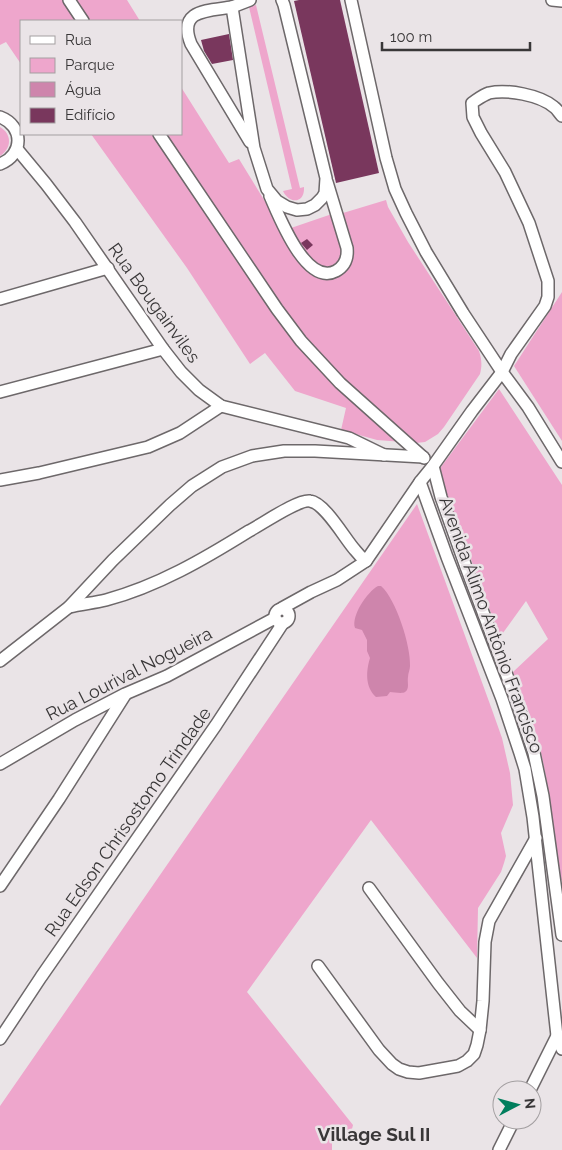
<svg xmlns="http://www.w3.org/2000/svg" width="562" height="1150" viewBox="0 0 562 1150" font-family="Raleway,sans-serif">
<rect width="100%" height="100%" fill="#eae4e7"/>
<g fill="#eea6cc">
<polygon points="0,0 127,0 140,21 21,21 21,64 6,42 0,45"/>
<path d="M256 5 300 188 304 187C305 204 289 204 283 191L292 189 249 7Z"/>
<path d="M181 87 229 163 239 159 304 265 331 277 350 241 343 213 386 200 388 207 408 242 479 351C482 360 482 366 480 374L444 427 438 434 425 442 416 443 377 440 341 430 346 408 295 391 265 353 250 364 187 268 91 134H181Z"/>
<path d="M0 127C12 134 12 148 0 156Z"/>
<polygon points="332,214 344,249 342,262 330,269 315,266 288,229"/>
<polygon points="562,292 562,441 514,366"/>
<path d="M499 389 562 485V880L559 881C553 833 550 783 537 737 531 715 521 693 513 672L548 639 526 601 500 637 438 471Z"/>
<polygon points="417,504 491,707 502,738 510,773 513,805 501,833 506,856 504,863 501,872 478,908 477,958 371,820 247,992 353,1125 350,1137 332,1139 332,1150 0,1150 0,1106"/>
</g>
<path fill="#ce85ac" d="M378 586H381C396 599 411 646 410 666 410 670 408 673 408 677 407 682 410 689 405 692 402 694 394 692 390 692L387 696 376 697C365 687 366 671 370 658L367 651V640L362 630 355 628C351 616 367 592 378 586Z"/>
<g fill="#79375d">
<polygon points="299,0 340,0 379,173 336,183 294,1"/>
<polygon points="229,34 233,60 212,64 204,51 201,40"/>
<polygon points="307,239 313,245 307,250 301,243"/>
</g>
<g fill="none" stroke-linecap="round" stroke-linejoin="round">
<g stroke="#6d686a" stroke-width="14">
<g id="minor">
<polyline points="69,0 83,21"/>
<polyline points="250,0 232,7 254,148 267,189 277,201 287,207 297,210 307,209 315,205 322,198 325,193 326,178 284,5 282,0"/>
<polyline points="351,0 386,158 395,189 406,213 426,252 463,313 502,372 528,407 562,462"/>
<polyline points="552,0 562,1"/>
<path d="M232 7C208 11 177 9 191 44L250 142"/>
<path d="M0 117C24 126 24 155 0 164"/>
<polyline points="159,134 277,309 301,341 340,383 424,458"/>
<polyline points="17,149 46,184 75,222 163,349 181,372 199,390 221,406 349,438 384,455"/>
<path d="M270 196C279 216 306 287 336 271 345 266 348 258 347 248L327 182"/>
<polyline points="0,299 108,268"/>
<polyline points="0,392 163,349"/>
<polyline points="433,466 441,497 466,567 515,697 534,753 543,796 562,935"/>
<polyline points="0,480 39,473 148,447 180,433 221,406"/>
<polyline points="420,482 447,557 502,699 520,753 525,769 533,817 557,1036 562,1049"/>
<path d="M69 607C81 604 94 603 106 600 158 586 204 559 249 531 261 525 298 499 310 501 325 503 345 539 355 550 358 554 362 558 366 561"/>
<path d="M282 608 311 592 337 580 366 561 420 482 433 466 472 411 502 372 511 354 545 306 548 297V281L529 223 505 172 481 133 473 117 472 103C478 99 483 95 489 93 507 89 540 95 554 107 557 109 559 113 562 116"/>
<circle cx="282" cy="616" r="7"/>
<polyline points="0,661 69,607 113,560 170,505 192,486 222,467 252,456 284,451 315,451 423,457"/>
<polyline points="0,764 75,720 125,694 167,676 275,618"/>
<polyline points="0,886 59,799 125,695"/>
<polyline points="369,888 438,983 460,1011 480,1030"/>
<polyline points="318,966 379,1050 392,1064 399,1069 408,1072 419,1073 458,1066 467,1061 474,1054 477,1045 480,1030 483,1001 485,942 489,921 536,838"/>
<polyline points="0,1039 41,977 216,725 283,623"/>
<polyline points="530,1090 557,1036"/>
<polyline points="499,1150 514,1120"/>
</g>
</g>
<use href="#minor" stroke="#fff" stroke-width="11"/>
</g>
<g text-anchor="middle" stroke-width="5" stroke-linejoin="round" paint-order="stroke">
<g font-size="18" fill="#393738" stroke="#eae4e7">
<text transform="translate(154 303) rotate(54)" y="6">Rua Bougainviles</text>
<text transform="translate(491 625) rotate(70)" y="6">Avenida Álimo Antônio Francisco</text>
<text transform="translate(129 674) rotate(-27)" y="6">Rua Lourival Nogueira</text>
<text transform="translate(128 822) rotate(-55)" y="6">Rua Edson Chrisostomo Trindade</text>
</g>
<g font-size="19" font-weight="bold" fill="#393738" stroke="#eae4e7">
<text x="374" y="1141">Village Sul II</text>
</g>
</g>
<rect x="20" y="20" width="162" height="115" fill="#eae4e7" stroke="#a39fa1"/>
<rect x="30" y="36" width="25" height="8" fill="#ffffff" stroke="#a39fa1"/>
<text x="65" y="45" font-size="15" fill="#393738">Rua</text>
<rect x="30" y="58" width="25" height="15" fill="#eea6cc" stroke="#a39fa1"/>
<text x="65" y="70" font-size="15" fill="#393738">Parque</text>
<rect x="30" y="82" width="25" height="15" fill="#ce85ac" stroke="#a39fa1"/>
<text x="65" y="95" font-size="15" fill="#393738">Água</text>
<rect x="30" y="108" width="25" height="15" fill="#79375d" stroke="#a39fa1"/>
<text x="65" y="120" font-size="15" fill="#393738">Edifício</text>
<g transform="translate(517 1105) rotate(84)"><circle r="24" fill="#eae4e7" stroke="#a39fa1"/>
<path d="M0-4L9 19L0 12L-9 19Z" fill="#007e5d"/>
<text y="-8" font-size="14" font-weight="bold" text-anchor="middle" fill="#393738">N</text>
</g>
<path d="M382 42v8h148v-8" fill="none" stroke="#393738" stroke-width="2.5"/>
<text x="390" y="42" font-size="15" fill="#393738" stroke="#eae4e7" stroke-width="4" paint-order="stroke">100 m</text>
</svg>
